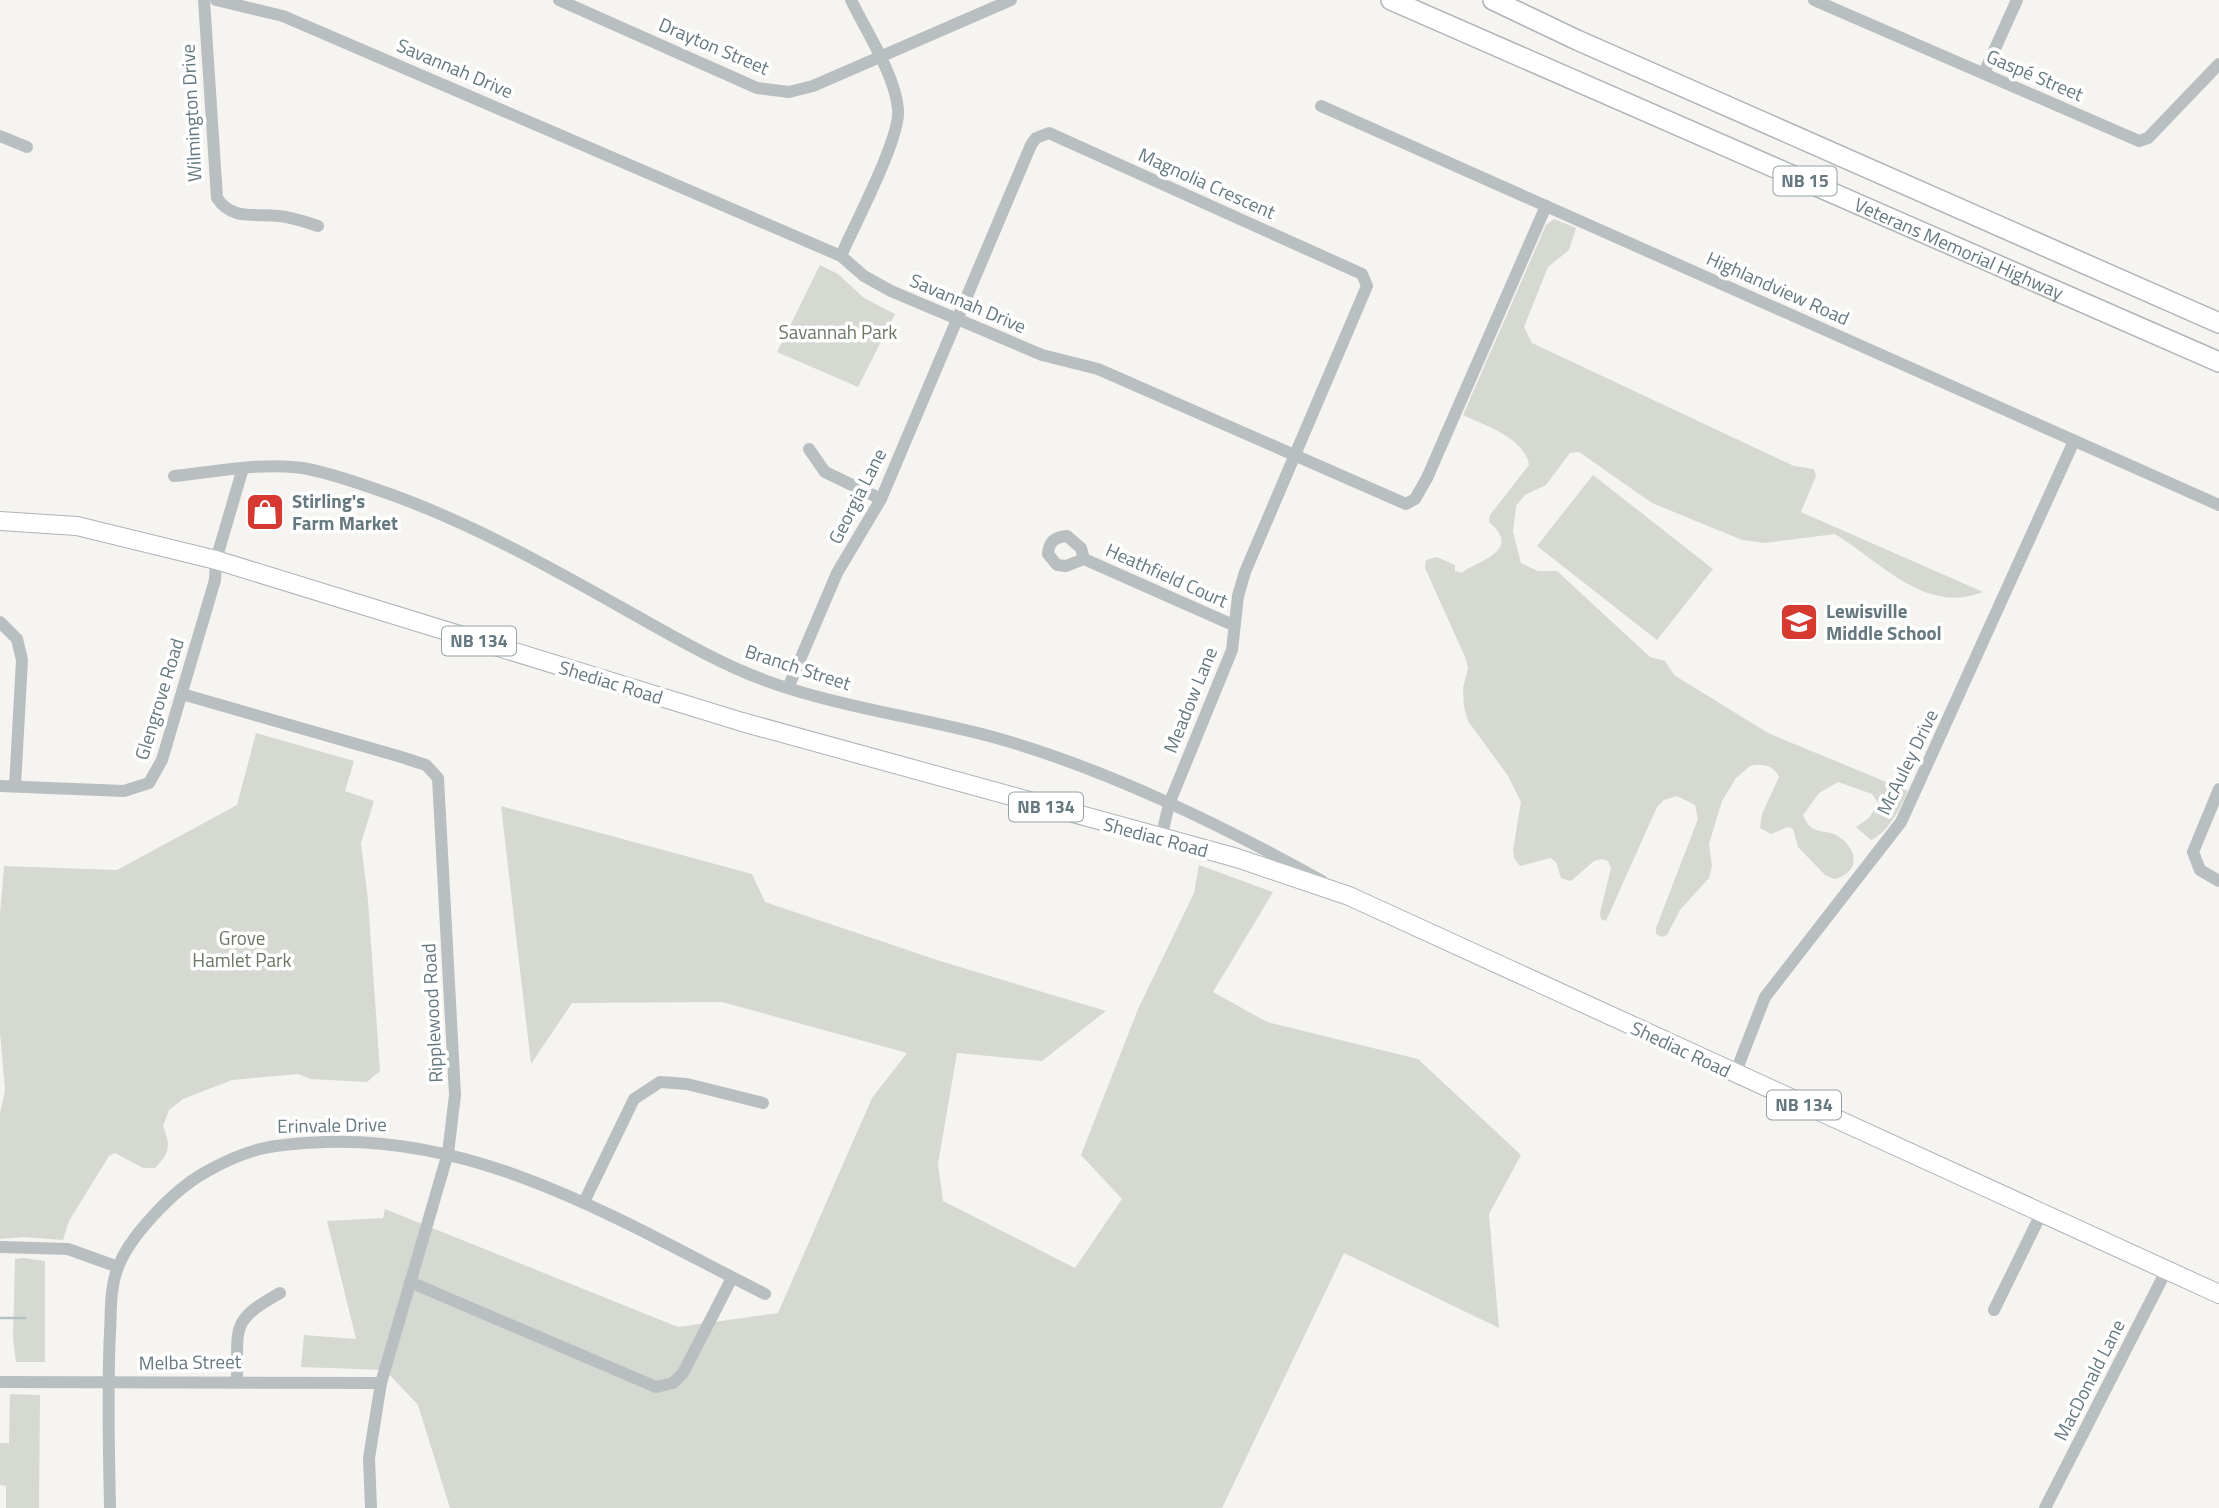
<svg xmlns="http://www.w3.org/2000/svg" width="2219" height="1508" viewBox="0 0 2219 1508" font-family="'Titillium Web',sans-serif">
<rect width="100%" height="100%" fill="#f5f4f1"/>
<g fill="#d5d9d1">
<path d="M1554 219 1576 228 1569 250 1548 267 1524 327 1532 343 1794 466 1814 469 1816 476 1801 512 1983 592C1925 615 1881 562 1835 534L1765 543 1742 540 1652 503 1579 452 1570 453 1546 485 1525 495 1516 506 1513 532 1521 563 1538 571H1557L1650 657 1665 661 1674 675 1768 733 1908 791C1901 807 1887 834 1871 840L1856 827 1869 818 1878 803 1872 794 1838 782 1819 793 1803 815C1805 820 1807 824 1812 828 1820 833 1830 831 1838 836 1859 850 1860 873 1834 879L1825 875 1798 847 1793 829 1788 827 1771 834 1760 828 1762 814 1779 777C1774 765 1761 763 1750 766L1736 778 1722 801 1709 844 1712 866 1709 878 1680 910 1667 935 1661 937 1656 934V928L1698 819 1695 805 1677 796 1664 800 1657 807 1606 921 1601 919 1600 913 1611 868 1608 861 1602 859 1594 861 1571 881 1561 878 1556 862 1550 858 1520 866 1514 858 1513 850 1521 802 1508 776 1468 721 1464 707 1463 688 1468 668 1465 657 1425 568 1426 560 1437 557 1455 565V571L1462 573C1473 562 1525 552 1489 522L1490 515 1529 465C1525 438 1484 425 1463 415L1546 225Z"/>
<polygon points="820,265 838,274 864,298 895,314 858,387 777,352"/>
<polygon points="1593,475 1713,569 1657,640 1537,546"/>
<path d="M256 733 354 761 345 791 374 801 361 843 368 900 380 1071 367 1082 310 1079 298 1074 232 1080 183 1099 169 1110 163 1126C171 1146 170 1153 155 1168H143L115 1153 109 1156 69 1221 63 1240 23 1237 0 1239V1113L5 1091 0 1032V915L4 866 117 870 237 805Z"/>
<polygon points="501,806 752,874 765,902 940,961 1106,1011 1042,1061 957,1053 938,1164 943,1201 1075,1268 1122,1199 1081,1155 1138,1009 1194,893 1199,865 1273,892 1213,992 1267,1022 1418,1059 1521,1155 1489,1214 1499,1328 1344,1253 1222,1508 450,1508 418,1405 385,1370 301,1367 304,1335 356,1339 327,1221 383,1218 385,1209 678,1327 778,1313 872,1098 907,1053 722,1002 572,1003 531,1064"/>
<polygon points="23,1258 45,1261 45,1362 16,1362 13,1339 15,1259"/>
<polygon points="10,1394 40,1395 39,1508 6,1508 6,1486 0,1485 0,1443 9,1443"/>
</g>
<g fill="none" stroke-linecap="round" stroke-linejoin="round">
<polyline stroke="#b2c1c3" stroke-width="2.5" points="0,1318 25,1318"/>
<g stroke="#adb3b6" stroke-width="20">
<polyline id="major" points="0,521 77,526 216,560 742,722 1237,858 1349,896 2219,1294"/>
</g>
<g stroke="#afb4b6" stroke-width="22">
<g id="highway">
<path id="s1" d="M1391 0 2219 362"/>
<polyline points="1493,0 1577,40 2219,323"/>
</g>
</g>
<g stroke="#b9bfc1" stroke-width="12">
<path d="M204 0 217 198C232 221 256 213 279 216 292 217 305 222 318 226"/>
<polyline points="216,0 283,16 841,256 864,276 891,291 1042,355 1098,369 1406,504 1415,499 1427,478 1546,206"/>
<polyline points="559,0 757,88 789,92 813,86 1011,0"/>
<polyline points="1814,0 2139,141 2148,138 2219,64"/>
<polyline points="1984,73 2017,0"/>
<polyline points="1321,106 2219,505"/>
<polyline points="0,136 27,147"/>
<path d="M841 256C854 225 901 138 898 109 895 75 866 31 851 0"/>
<polyline points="809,449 825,472 881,499"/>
<path d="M174 476C216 472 261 462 303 468 332 473 360 484 387 493 471 523 548 566 626 610 671 635 716 662 764 680 838 707 918 717 993 737 1102 767 1224 826 1322 881"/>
<path d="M1084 559 1066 566 1057 565 1048 554C1049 541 1055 537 1067 536L1081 548 1084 559 1233 625"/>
<polyline points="0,622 17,639 22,660 15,786"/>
<polyline points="788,688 837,573 881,499 1031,145 1036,138 1049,133 1362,274 1367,286 1245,572 1238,596 1232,650 1169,804 1161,839"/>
<polyline points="182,694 398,756 426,765 438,778 455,1095 448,1153 381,1383 369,1458 371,1508"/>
<polyline points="0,786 124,791 149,783 162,760 215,580 216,560 243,468"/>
<polyline points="2219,789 2193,852 2200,870 2219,881"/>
<polyline points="1735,1074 1765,997 1901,822 2074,441"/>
<polyline points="584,1202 634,1099 660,1082 687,1084 763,1103"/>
<polyline points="0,1247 68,1249 118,1267"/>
<polyline points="410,1282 656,1387 673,1383 683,1373 732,1278"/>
<polyline points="1994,1310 2042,1212"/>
<path d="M237 1380C238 1326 230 1321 280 1293"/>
<polyline points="0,1382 381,1383"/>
<path d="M110 1508C109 1450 107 1392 110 1333 111 1313 110 1289 117 1270 128 1237 174 1190 204 1173 249 1147 274 1144 325 1142 486 1136 626 1224 765 1294"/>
<polyline points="2045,1508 2167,1269"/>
</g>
<use href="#major" stroke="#fff" stroke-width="18"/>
<use href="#highway" stroke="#fff" stroke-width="19"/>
</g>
<defs>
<g id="shop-square" transform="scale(2.0125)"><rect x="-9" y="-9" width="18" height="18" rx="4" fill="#d63930" stroke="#fff"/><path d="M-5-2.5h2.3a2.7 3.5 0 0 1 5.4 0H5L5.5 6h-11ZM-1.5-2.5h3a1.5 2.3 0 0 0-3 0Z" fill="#fff"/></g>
<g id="school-square" transform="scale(2.0125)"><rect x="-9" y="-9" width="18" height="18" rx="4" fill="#d63930" stroke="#fff"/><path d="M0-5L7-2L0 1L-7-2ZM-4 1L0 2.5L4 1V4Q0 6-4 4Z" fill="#fff"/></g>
</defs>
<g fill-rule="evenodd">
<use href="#shop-square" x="265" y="512"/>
<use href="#school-square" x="1799" y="622"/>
</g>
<g text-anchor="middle" stroke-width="7" stroke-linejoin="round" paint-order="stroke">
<g fill="#fff" stroke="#94a1a6" stroke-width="2">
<rect x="1773.5" y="166.5" width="63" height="29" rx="5"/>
<rect x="442" y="626.5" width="74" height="29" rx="5"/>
<rect x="1009" y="792.5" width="74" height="29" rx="5"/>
<rect x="1767" y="1090.5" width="74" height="29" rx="5"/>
</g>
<g font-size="18" font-weight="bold" fill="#667980">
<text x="1805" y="187">NB 15</text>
<text x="479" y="647">NB 134</text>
<text x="1046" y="813">NB 134</text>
<text x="1804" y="1111">NB 134</text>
</g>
<g font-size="19" fill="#667980" stroke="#fff">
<text transform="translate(714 46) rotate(23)" y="7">Drayton Street</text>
<text transform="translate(455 68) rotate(23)" y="7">Savannah Drive</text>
<text transform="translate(2035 75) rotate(23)" y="7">Gaspé Street</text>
<text transform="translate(191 113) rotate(-93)" y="7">Wilmington Drive</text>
<text transform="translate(1207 183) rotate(24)" y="7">Magnolia Crescent</text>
<text dy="7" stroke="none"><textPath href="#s1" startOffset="620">Veterans Memorial Highway</textPath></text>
<text transform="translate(1778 288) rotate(24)" y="7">Highlandview Road</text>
<text transform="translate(968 303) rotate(23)" y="7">Savannah Drive</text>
<text transform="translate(857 496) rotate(-63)" y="7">Georgia Lane</text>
<text transform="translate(1167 575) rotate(24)" y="7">Heathfield Court</text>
<text transform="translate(798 667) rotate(18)" y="7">Branch Street</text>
<text transform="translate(611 682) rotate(17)" y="7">Shediac Road</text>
<text transform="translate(159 699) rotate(-73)" y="7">Glengrove Road</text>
<text transform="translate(1190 700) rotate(-68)" y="7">Meadow Lane</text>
<text transform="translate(1907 762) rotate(-64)" y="7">McAuley Drive</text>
<text transform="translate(1156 837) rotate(15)" y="7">Shediac Road</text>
<text transform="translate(432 1013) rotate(-93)" y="7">Ripplewood Road</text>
<text transform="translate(1681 1049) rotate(25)" y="7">Shediac Road</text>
<text transform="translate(332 1125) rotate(-1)" y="7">Erinvale Drive</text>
<text transform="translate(190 1362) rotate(-1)" y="7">Melba Street</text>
<text transform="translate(2089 1380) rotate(-63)" y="7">MacDonald Lane</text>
</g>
<g font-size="19" fill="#6b7864" stroke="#fff">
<text x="838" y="339">Savannah Park</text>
<text x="242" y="945">Grove<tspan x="242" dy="22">Hamlet Park</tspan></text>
</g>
<g font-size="19" font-weight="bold" fill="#667980" stroke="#fff" text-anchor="start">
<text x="292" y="508">Stirling's<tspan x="292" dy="22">Farm Market</tspan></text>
<text x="1826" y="618">Lewisville<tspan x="1826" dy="22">Middle School</tspan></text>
</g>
</g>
</svg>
